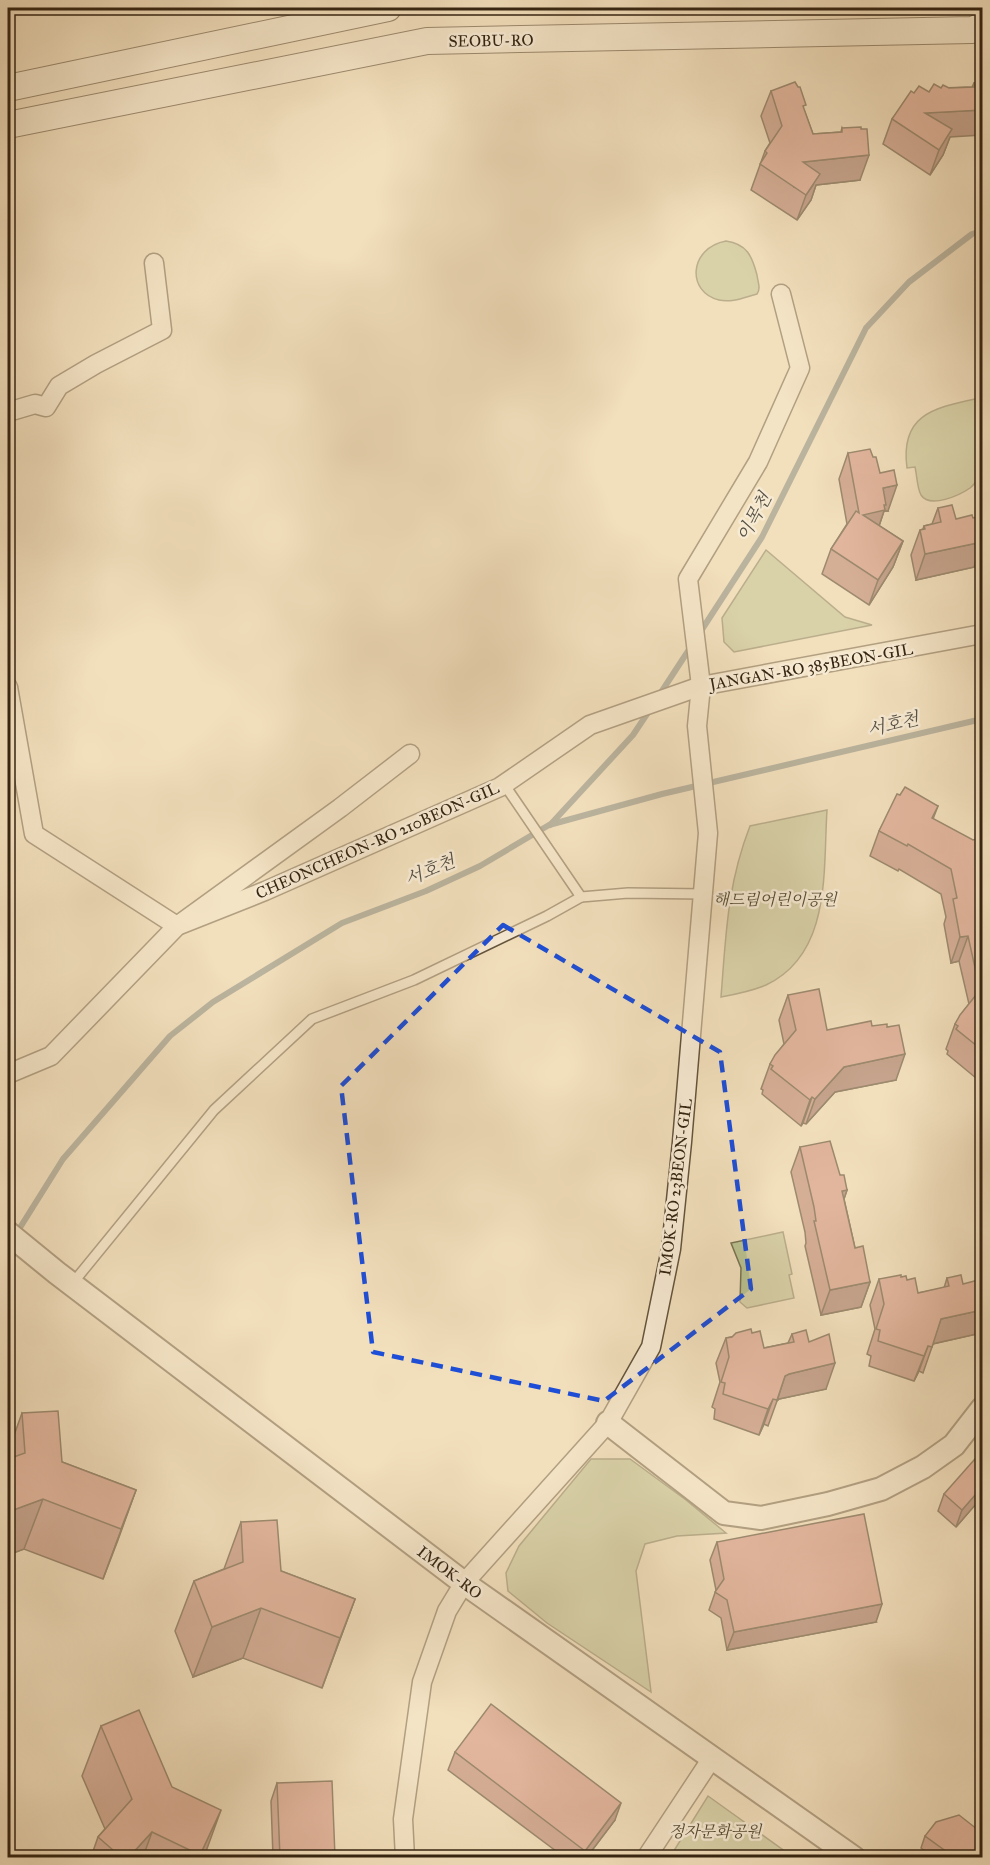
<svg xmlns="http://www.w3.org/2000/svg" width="990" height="1865" viewBox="0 0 990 1865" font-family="'IM FELL Great Primer','Noto Serif KR',serif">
<rect width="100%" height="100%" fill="#f2dfbc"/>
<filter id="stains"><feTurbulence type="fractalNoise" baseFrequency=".00333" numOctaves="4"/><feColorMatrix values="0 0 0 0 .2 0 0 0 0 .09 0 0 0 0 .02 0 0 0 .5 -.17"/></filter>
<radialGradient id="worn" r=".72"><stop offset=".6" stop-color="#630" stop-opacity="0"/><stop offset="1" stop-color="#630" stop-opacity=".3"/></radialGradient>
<g fill="#bac291" stroke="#787452" stroke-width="1.5">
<path d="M726 241C747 244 752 256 757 275 758 283 761 288 757 294 745 297 732 303 719 300 686 292 689 248 726 241Z"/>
<path d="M975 399 982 406V474C978 479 975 484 970 488 960 495 930 509 921 495 917 488 917 475 915 467L907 468C900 416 932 408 975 399Z"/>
<polygon points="766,550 845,617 872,625 734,652 724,642 722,618"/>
<path d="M827 810C823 870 832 954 766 985 752 991 737 994 721 997 726 935 727 885 750 826Z"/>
<polygon points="783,1232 792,1274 789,1275 794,1298 747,1308 740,1302 741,1268 731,1243"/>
<polygon points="591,1459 630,1459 686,1500 726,1533 677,1536 645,1544 636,1571 651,1692 547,1623 508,1591 506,1573 519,1546"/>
<polygon points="708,1796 793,1857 670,1857"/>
</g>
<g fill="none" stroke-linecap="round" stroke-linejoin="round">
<g stroke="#767e79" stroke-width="6">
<polyline points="699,634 762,537 866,328 909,282 972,234 982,231"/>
<polyline points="658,697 692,645"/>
<polyline points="550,825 633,735 651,708"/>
<polyline points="16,1234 63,1159 170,1036 213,1002 342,923 426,891 480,866 549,825 662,794 982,719"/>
</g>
<g stroke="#64543c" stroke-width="12">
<g id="service">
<polyline points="504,784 581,897 628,893 704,894"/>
<polyline points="72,1284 214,1110 312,1019 414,980 547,916 581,897"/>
</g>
</g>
<g stroke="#64543c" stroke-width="21">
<g id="minor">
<polyline points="8,412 35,404 46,407 59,386 96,364 162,330 154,263"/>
<polyline points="8,687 34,834 177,926 340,808 410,754"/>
<polyline points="8,1074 51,1056 177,926 265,891 500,787 590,725 701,686 982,634"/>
<polyline points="405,1858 403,1819 422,1682 447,1611 464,1583 608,1423 651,1347 671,1249 682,1142 708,833 697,726 701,686 688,579 758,462 800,368 781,294"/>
<polyline points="646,1858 712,1758"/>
</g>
</g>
<g stroke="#64543c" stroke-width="26">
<g id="tertiary">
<polyline points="8,1233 57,1273 464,1583 854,1858"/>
<polyline points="608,1423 724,1513 761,1518 828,1504 881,1489 923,1467 954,1445 982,1409"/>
</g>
</g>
<g stroke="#352512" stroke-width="28">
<g id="secondary">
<polyline points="8,88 388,8"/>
<polyline points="8,125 427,41 972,30 982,26"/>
</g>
</g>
<use href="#service" stroke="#f7ead3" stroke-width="9"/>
<use href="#minor" stroke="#f7ead3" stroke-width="18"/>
<use href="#tertiary" stroke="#f7ead3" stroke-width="22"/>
<use href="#secondary" stroke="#f7ead3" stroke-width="26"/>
</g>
<g fill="#b27368" stroke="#352512" stroke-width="1.5">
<polygon points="974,83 982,83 950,137 943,155 930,175 883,144 892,119 914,93 929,92 941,88 972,87"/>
<polygon points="771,91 804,110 813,134 841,132 842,128 860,180 816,185 811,200 797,220 751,190 765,151 770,143 761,116"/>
<polygon points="848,453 888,511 884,511 879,526 903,541 893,567 869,605 822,574 831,549 847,524 839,479"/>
<polygon points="938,508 956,519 974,567 916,580 911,555 920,530 923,529 924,526 932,524"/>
<polygon points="900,795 938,806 933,819 982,849 982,1083 947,1054 948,1051 946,1049 955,1024 969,1004 959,961 951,963 944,924 946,917 941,894 899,869 898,871 870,856 879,831"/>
<polygon points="788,995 827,1030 872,1026 896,1080 835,1092 806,1124 803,1123 801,1126 762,1094 763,1090 761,1089 770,1064 784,1044 779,1020"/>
<polygon points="800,1147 840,1175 847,1190 844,1199 855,1248 870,1282 861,1307 821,1315 805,1246 806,1243 805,1232 791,1172"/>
<polygon points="947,1278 963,1284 981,1333 933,1344 923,1373 919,1371 914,1381 869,1366 871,1356 867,1354 875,1329 870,1305 879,1279 907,1280 918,1293 944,1288"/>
<polygon points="752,1333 764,1348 788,1343 792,1334 809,1342 826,1389 779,1399 777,1401 768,1426 764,1424 759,1435 714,1419 715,1409 712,1407 720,1382 716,1363 726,1338"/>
<polygon points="22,1413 62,1462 136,1490 103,1579 24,1549 8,1555 8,1452"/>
<polygon points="944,1494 982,1497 956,1527 938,1511"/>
<polygon points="241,1522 281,1571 355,1599 322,1688 243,1658 193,1677 175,1631 194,1581 224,1569"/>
<polygon points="717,1542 876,1622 727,1650 721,1618 709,1610 716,1590 710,1560"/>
<polygon points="101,1726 204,1857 91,1857 98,1837 105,1829 82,1776"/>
<polygon points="455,1752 615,1820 587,1857 564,1857 448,1770"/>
<polygon points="277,1783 335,1857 273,1857 271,1801"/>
<polygon points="925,1836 982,1857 933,1857 921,1848"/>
</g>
<g fill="#915e55" stroke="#352512" stroke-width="1.5">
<polygon points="982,110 982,135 950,137 943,155 930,175 939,150 925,113"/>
<polygon points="869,155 860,180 816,185 811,200 797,220 806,195 813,185 794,187 803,162"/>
<polygon points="897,485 888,511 884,511 876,535 863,515 883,488"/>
<polygon points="903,541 893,567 869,605 878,580"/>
<polygon points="982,542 974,567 916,580 925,554"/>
<polygon points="968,936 959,961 951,963 960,937"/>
<polygon points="905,1054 896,1080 835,1092 806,1124 815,1099 844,1067"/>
<polygon points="812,1097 803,1123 801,1126 810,1100"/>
<polygon points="847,1190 838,1216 842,1191"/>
<polygon points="870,1282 861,1307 821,1315 830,1290"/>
<polygon points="982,1310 982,1330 981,1333 932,1344 941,1319"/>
<polygon points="928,1346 919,1371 914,1381"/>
<polygon points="835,1363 826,1389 779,1399 777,1401 785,1376 789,1374"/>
<polygon points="773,1399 764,1424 759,1435 768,1409"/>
<polygon points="982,1487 982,1497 956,1527 962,1510"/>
<polygon points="136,1490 118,1540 103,1579"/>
<polygon points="43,1499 24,1549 8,1555 8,1512"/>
<polygon points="355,1599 336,1650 322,1688 340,1638"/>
<polygon points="882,1604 876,1622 727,1650 734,1632"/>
<polygon points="261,1608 243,1658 193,1677 212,1627"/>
<polygon points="621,1803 615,1820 587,1857 582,1857 585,1851"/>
<polygon points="221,1810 204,1857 199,1857 200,1855"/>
<polygon points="152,1832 143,1857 129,1857"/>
</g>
<g fill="#cf8679" stroke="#352512" stroke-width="1.5">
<polygon points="795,82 798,87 800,87 806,105 803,106 813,134 842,132 842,128 861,127 861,129 867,129 869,155 803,162 820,174 806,195 760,164 767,153 765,151 782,126 771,91"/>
<polygon points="974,83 982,83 982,110 925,113 952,129 939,150 892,119 911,91 914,93 919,86 929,92 934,84 941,88 943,85 949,88 974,87"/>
<polygon points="870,449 873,457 876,457 880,473 894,470 897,485 883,488 886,505 884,505 885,510 863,515 903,541 878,580 831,549 856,511 859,513 848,453"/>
<polygon points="952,505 956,519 972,515 973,518 978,517 982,542 925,554 920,530 925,529 924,526 941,522 938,508"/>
<polygon points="905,787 938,806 932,818 973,840 980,838 982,849 982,1050 956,1029 958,1026 955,1024 960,1015 980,990 968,936 960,937 953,899 957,898 951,869 908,844 907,846 879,831 897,794 900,795"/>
<polygon points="819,989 827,1030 871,1021 872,1026 887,1024 887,1027 899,1025 905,1054 844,1067 815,1099 812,1097 810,1100 771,1069 773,1066 770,1064 775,1055 796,1030 788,995"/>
<polygon points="830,1141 840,1175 844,1175 847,1190 842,1191 855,1248 863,1246 870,1282 830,1290 814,1221 816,1221 814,1207 800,1147"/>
<polygon points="901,1275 901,1277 906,1276 907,1280 915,1278 918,1293 949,1286 947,1278 961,1275 963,1284 982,1279 982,1310 941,1319 932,1347 928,1346 924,1356 878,1341 880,1330 876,1329 884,1304 879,1279"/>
<polygon points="751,1329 752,1333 760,1331 764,1348 794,1342 792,1334 806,1330 809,1342 829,1334 835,1363 789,1374 785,1376 777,1400 773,1399 768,1409 723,1394 725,1383 721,1382 729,1357 726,1338 732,1337 736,1333"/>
<polygon points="58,1411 62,1462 136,1490 121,1529 43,1499 8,1512 8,1459 25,1453 22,1413"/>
<polygon points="982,1451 982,1487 962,1510 944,1494"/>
<polygon points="864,1514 882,1604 734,1632 727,1600 715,1592 724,1579 717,1542"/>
<polygon points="277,1520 281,1571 355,1599 340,1638 261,1608 212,1627 194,1581 243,1562 241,1522"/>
<polygon points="491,1704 621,1803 585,1851 455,1752"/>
<polygon points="139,1710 172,1787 221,1810 200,1855 152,1832 129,1857 121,1857 98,1837 132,1799 101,1726"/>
<polygon points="332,1781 335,1857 280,1857 277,1783"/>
<polygon points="959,1815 982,1833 982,1857 954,1857 925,1836 936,1822"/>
</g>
<path d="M0 0H990V1865H0ZM503 925 720 1052 751 1289 604 1401 373 1352 341 1086Z" fill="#f2dfbc" fill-opacity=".55" fill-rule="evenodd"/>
<path fill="none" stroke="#1d4ed8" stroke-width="4.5" stroke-dasharray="12 8" stroke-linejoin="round" d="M503 925 720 1052 751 1289 604 1401 373 1352 341 1086Z"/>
<g text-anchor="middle" stroke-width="5" stroke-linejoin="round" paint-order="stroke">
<g font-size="16" fill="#352512" stroke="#f7ead3">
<text transform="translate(491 40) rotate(-1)" y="6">SEOBU-RO</text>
<text transform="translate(811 666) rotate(-10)" y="6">JANGAN-RO 385BEON-GIL</text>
<text transform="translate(377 840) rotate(-24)" y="6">CHEONCHEON-RO 210BEON-GIL</text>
<text transform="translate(675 1187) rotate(-83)" y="6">IMOK-RO 23BEON-GIL</text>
<text transform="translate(450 1572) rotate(37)" y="6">IMOK-RO</text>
</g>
<g font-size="16" font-style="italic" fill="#564c32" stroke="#f7ead3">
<text x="775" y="905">해드림어린이공원</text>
<text x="715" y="1837">정자문화공원</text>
</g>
<g font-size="18" font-style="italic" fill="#565145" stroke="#f7ead3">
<text transform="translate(754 517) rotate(-62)" y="6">이목천</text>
<text transform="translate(893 724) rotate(-13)" y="6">서호천</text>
<text transform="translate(430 870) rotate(-22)" y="6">서호천</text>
</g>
</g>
<rect width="990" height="1865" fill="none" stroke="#f2dfbc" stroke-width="30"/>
<rect x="9" y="9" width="972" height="1847" fill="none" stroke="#352512" stroke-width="3"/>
<rect x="15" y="15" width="960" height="1835" fill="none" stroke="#352512" stroke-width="1.5"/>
<rect width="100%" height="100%" filter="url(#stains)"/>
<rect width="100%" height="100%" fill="url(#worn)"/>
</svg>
